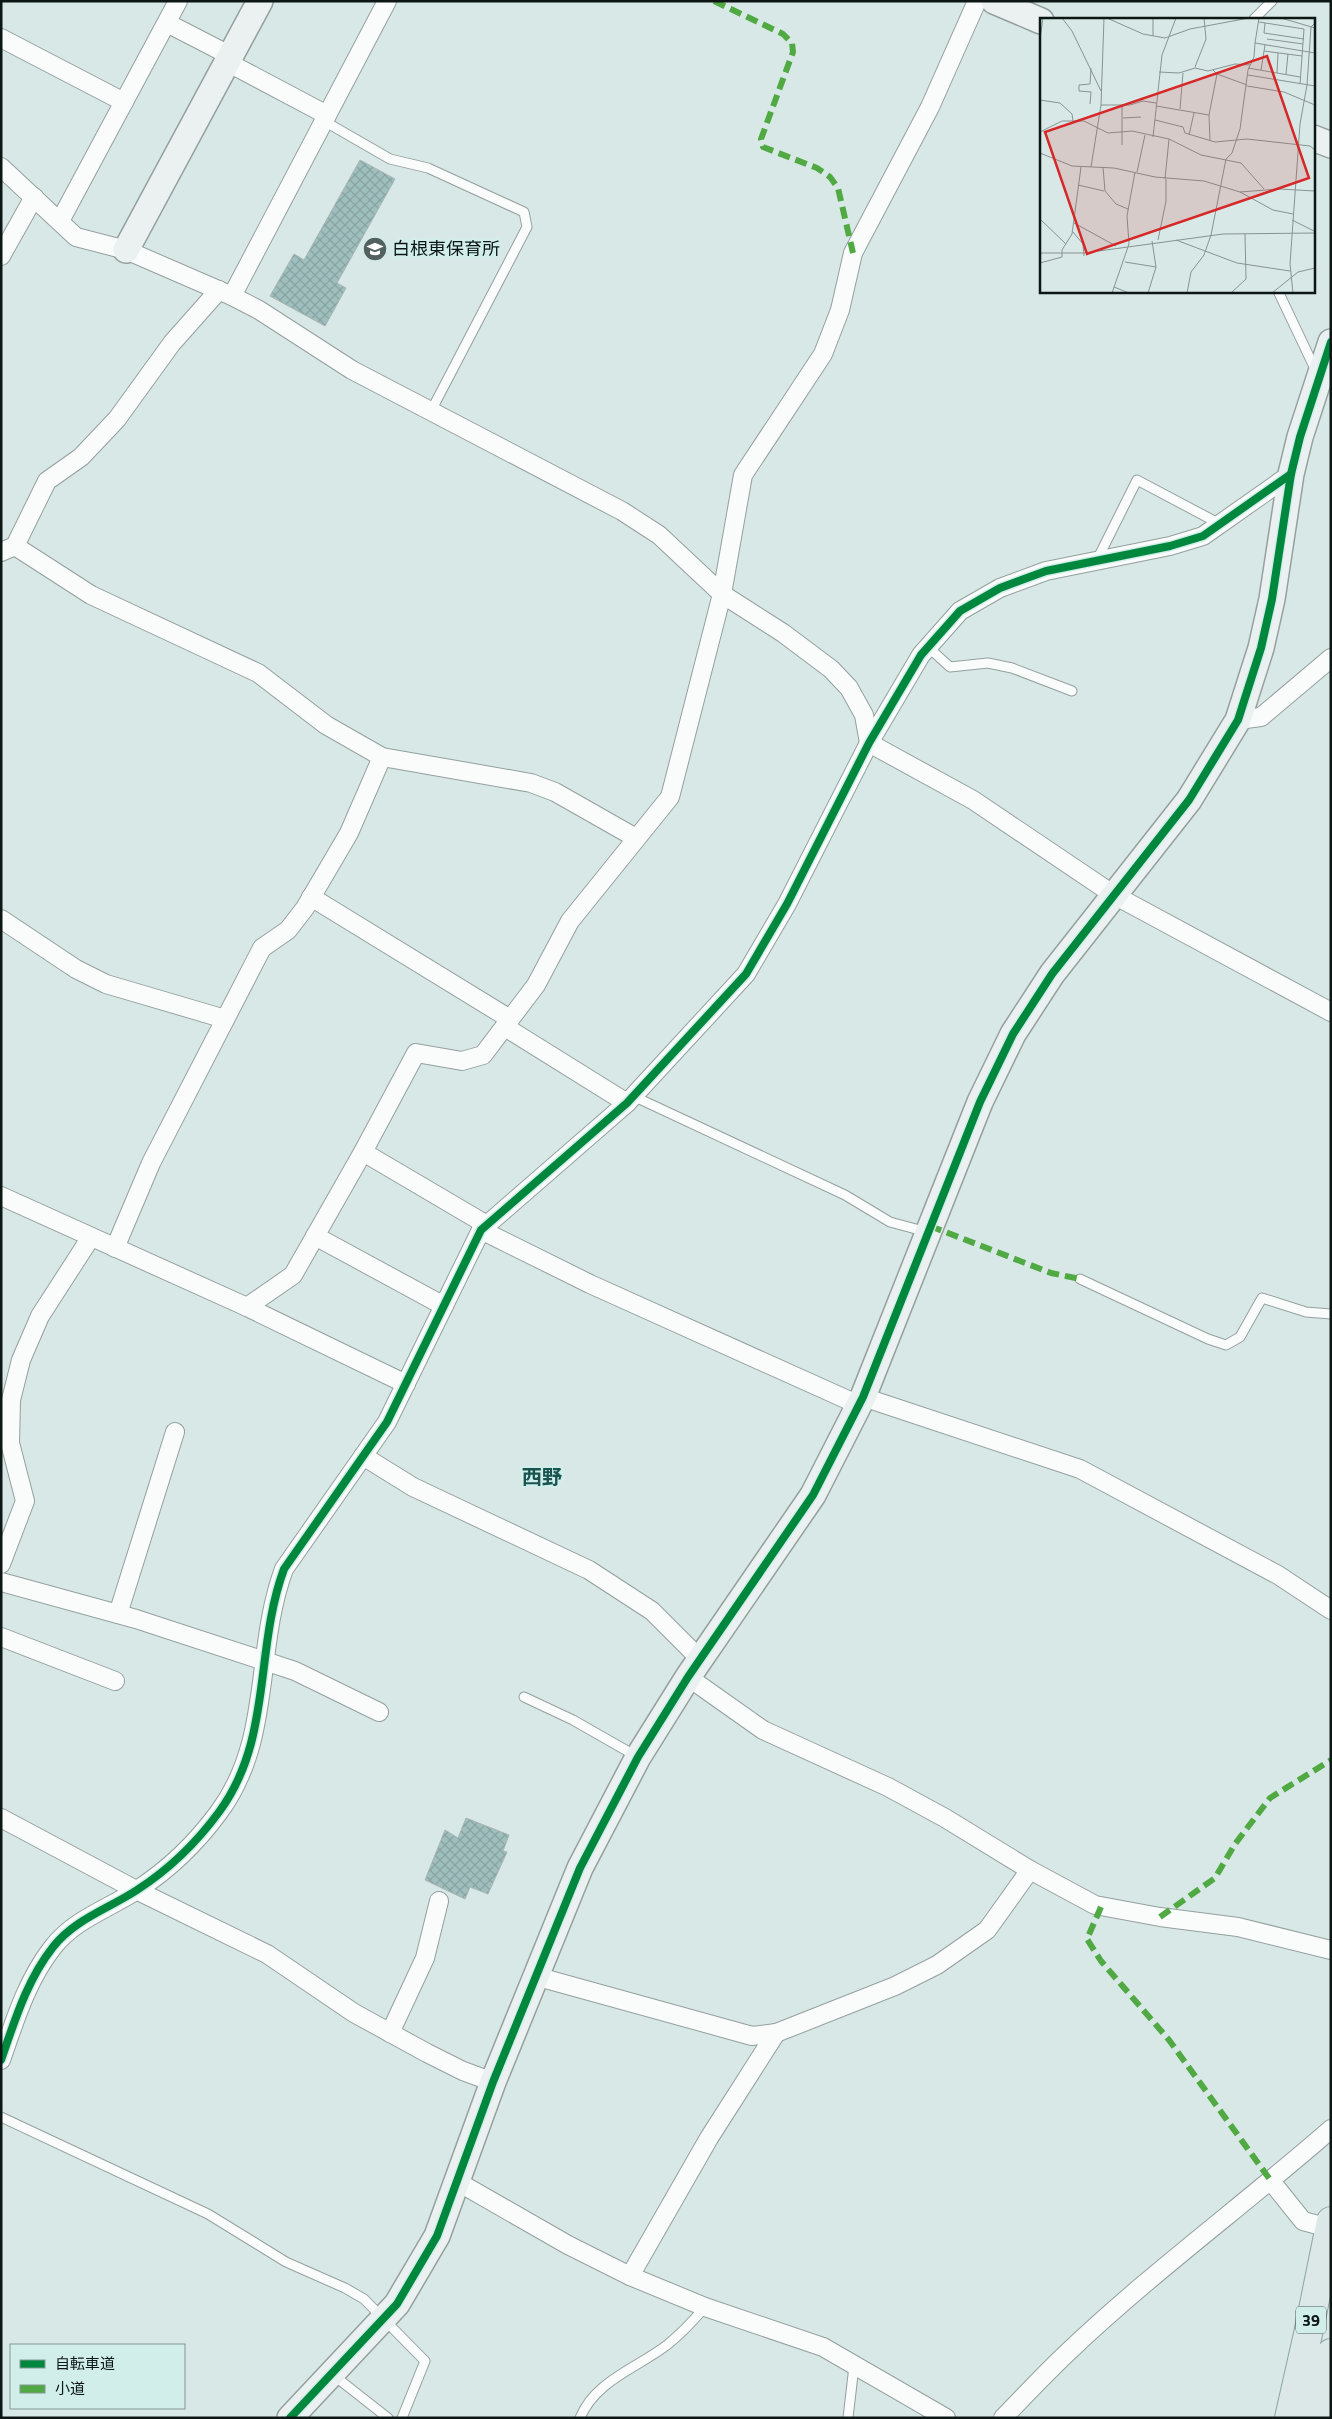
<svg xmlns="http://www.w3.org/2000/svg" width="1332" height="2419" viewBox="0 0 1332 2419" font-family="'Titillium Web','Noto Sans JP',sans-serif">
<defs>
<pattern id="building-cross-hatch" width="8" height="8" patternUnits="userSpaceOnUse" patternTransform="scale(1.25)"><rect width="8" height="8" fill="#9ebfbd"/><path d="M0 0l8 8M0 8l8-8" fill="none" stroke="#87a3a2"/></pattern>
</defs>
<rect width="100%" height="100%" fill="#d8e8e6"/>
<g fill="url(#building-cross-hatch)" stroke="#a9b6b4">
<polygon points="360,160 395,179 337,283 346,288 325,326 270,296 294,254 304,260"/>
<polygon points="466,1818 509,1835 503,1851 507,1852 488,1894 470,1887 465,1899 425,1880 445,1830 458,1838"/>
</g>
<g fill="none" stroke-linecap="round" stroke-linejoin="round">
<g stroke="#94a09e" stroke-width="11">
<g id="lane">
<polyline points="1254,19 1272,1"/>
<polyline points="324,121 390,159 428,168 524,212 527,227 431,411"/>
<polyline points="1278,291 1316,371"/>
<polyline points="1097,560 1137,480 1220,524"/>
<polyline points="928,647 950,667 988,663 1012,668 1072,691"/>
<polyline points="633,1096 845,1195 890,1222 927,1232"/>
<polyline points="1080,1279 1208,1339 1226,1345 1240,1337 1262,1298 1306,1312 1331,1314"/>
<polyline points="524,1697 573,1720 636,1756"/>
<polyline points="1,2117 208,2214 286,2262 345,2288 364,2299 425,2361 402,2418"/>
<polyline points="332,2374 388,2418"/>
<path d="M580 2418C595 2381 637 2368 667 2345 681 2334 693 2321 705 2307"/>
<polyline points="848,2418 854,2366"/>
</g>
</g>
<g stroke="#94a09e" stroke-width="20">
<g id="street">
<polyline points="167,23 231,56"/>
<polyline points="1,38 124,102"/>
<polyline points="227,62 327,115"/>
<polyline points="1,167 76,237 126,250 232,296 259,310 352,370 622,511 659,535 722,594 783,633 831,669 849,688 864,715 869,743 973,800 1114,895 1331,1012"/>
<polyline points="60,221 178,1"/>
<polyline points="1,256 34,197"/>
<polyline points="232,296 387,1"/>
<polyline points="15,546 91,595 258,673 326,725 382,757 531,783 555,792 636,838"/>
<polyline points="1,552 15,546 47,481 81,457 117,419 172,343 219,290"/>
<polyline points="1238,720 1261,717 1331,658"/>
<polyline points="311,897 510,1019"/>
<polyline points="1,919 76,969 106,984 225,1019"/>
<polyline points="505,1027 627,1103"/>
<polyline points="363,1152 487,1225"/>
<polyline points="1,1196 247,1307 406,1384"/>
<polyline points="481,1230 590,1284 859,1405"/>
<polyline points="315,1236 444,1306"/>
<polyline points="115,1248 151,1163 262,948 288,930 305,908 349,833 382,757"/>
<polyline points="247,1307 293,1275 363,1152 416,1053 462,1061 483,1055 536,985 570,921 670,797 722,594 743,475 823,354 840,310 853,253 930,107 977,1"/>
<polyline points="863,1397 1080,1469 1278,1575 1331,1610"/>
<polyline points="363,1456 413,1487 589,1570 652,1611 700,1659"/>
<polyline points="1,1564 25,1501 10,1443 11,1400 21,1360 40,1316 91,1237"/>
<polyline points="1,1582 136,1619 295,1671 379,1712"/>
<polyline points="118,1614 175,1432"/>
<polyline points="1,1637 115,1681"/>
<polyline points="688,1677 763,1730 888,1787 945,1818 1030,1870 1095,1905 1160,1917 1238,1927 1331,1950"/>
<polyline points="1,1818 136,1890 267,1954 354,2013 427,2053 463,2071 493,2082"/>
<polyline points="535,1976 752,2036 776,2033 895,1986 937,1965 987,1930 1030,1870"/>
<polyline points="390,2033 425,1958 439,1901"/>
<path d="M1 2060C15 2020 27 1980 53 1947 75 1919 108 1909 137 1890 168 1870 197 1842 219 1812 273 1739 254 1650 284 1569L387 1422 481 1230 627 1103 746 974 787 904 869 743 921 655 960 611 1000 588 1046 571 1170 546 1203 536 1291 474"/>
<polyline points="1271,2181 1303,2221 1329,2228"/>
<polyline points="458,2182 568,2245 630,2276 705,2307 823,2347 946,2418"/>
<polyline points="630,2276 709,2138 776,2033"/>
<path d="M1003 2418C1024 2396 1045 2374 1067 2353 1151 2273 1244 2205 1331 2129"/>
</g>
</g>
<g stroke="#94a09e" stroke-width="28">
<g id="secondary">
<polyline points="994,1 1041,21"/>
<polyline points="1313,138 1331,145"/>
<polyline points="126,250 260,1"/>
<polyline points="290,2418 397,2304 437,2236 493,2082 580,1868 638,1757 688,1677 813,1495 863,1397 980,1102 1013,1034 1052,974 1189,800 1238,720 1261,648 1272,599 1291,474 1300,437 1331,342"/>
</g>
</g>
<g stroke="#8ca5a3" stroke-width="30">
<g id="primary">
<polyline points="1289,2418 1308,2334 1331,2221"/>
<polyline points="1316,2418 1331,2353"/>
</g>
</g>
<use href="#lane" stroke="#f9fcfb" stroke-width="9"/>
<use href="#street" stroke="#f9fcfb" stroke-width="18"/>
<use href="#secondary" stroke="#ebf1f1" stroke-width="25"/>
<use href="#primary" stroke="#dbe8e7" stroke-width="28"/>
<g stroke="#50a942" stroke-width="6" stroke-dasharray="12 6" stroke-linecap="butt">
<polyline points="714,1 783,34 792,43 793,52 761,139 763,147 817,168 830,177 838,188 853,253"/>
<polyline points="930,1226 1051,1273 1080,1279"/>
<polyline points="1101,1907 1087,1939 1101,1961 1169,2040 1271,2181"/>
<polyline points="1160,1917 1215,1878 1235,1844 1270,1798 1331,1760"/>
</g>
<g stroke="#d2eeeb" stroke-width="11">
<g id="cycleway">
<path d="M1 2060C15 2020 27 1980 53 1947 75 1919 108 1909 137 1890 168 1870 197 1842 219 1812 273 1739 254 1650 284 1569L387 1422 481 1230 627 1103 746 974 787 904 869 743 921 655 960 611 1000 588 1046 571 1170 546 1203 536 1291 474"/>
<polyline points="290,2418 397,2304 437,2236 493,2082 580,1868 638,1757 688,1677 813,1495 863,1397 980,1102 1013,1034 1052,974 1189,800 1238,720 1261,648 1272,599 1291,474 1300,437 1331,342"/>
</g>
</g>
<use href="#cycleway" stroke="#00873e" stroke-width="8"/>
</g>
<defs>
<g id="school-disc" transform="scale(1.25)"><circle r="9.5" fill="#53605e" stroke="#d2eeeb"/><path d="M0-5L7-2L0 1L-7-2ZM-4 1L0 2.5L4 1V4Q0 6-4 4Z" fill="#fff"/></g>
</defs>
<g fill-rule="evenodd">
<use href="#school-disc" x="375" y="249"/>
</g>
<g text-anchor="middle" stroke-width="5" stroke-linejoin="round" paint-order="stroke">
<rect fill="#d2eeeb" stroke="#475755" stroke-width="1" x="1296" y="2306.5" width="30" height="27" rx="4"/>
<g font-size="16" font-weight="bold" fill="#0c1615">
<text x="1311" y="2326">39</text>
</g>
<g font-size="18" fill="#0c1615" stroke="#d2eeeb" text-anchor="start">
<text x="392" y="255">白根東保育所</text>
</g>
<g font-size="20" font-weight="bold" fill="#195450" stroke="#d2eeeb">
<text x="542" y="1484">西野</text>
</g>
</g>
<g transform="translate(1040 18)">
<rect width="275" height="275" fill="#d8e8e6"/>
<path fill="none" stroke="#869492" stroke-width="1" d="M22 0 32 13 61 73M67 0 103 16 125 20 150 11 209 0M113 0V18M219 0 215 25 275 35M241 0 275 10M219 4 264 11 260 66M225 5 224 15 264 21M0 21 3 0M227 21 263 26M224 33 262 38M155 49 166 21 164 0M208 50 260 59M173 52 177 56 207 67M221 52 225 27M119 54 139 55 155 50 168 53 195 46 210 47M237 55 238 35M246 56 248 36M208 57 275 68M207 68 244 74 275 87M0 82 20 85M20 85 32 96 33 103M50 86 51 74 39 73V67L50 66 51 50M61 87H90L103 83 116 85M82 87V127M116 88 169 97M140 91 143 55M83 100 101 99M115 102 143 109 145 115 175 124 207 121 270 128 275 132M0 114 22 103H44L68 115 92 113 129 121 161 137 201 145 224 171M149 117 154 95M113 119 122 37 136 0M170 123 169 97 177 56M0 135 32 148 74 150 115 159 164 163 200 174 239 171 275 173M51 149 61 87 64 0M63 149 65 173 76 186 88 191M97 154 105 117M125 161 129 121M38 167 64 173M200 174 233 192 253 196M0 201 26 226M252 202 274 213M34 205 76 228M33 214 43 226 44 238M118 222 126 183V161M136 222 197 245 250 253M0 235H44L183 216 275 215M85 244 116 249M0 245 22 239V232L32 216 41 149M74 269 89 275M72 275 89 226 87 198 95 154M108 275 116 249 112 223M147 275 151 254 164 237 171 217 186 141 192 135 200 111 208 52 214 39 215 25M191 275 206 261 205 216M232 275 258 254 275 250M253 275 250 246 260 106 267 67 271 9 275 5"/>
<path fill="#d62828" fill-opacity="0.15" stroke="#d62828" stroke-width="2.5" d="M227 38 269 160 47 236 5 114Z"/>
<rect width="275" height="275" fill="none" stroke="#0c1615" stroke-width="2.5"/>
</g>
<rect width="1332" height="2419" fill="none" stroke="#0c1615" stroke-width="5"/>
<rect x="10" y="2344" width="175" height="65" fill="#d2eeeb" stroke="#839895"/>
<rect x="20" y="2360" width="25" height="8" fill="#00873e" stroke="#839895"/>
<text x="55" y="2369" font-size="15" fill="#0c1615">自転車道</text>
<rect x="20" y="2385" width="25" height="8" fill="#50a942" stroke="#839895"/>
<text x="55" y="2394" font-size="15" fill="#0c1615">小道</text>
</svg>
